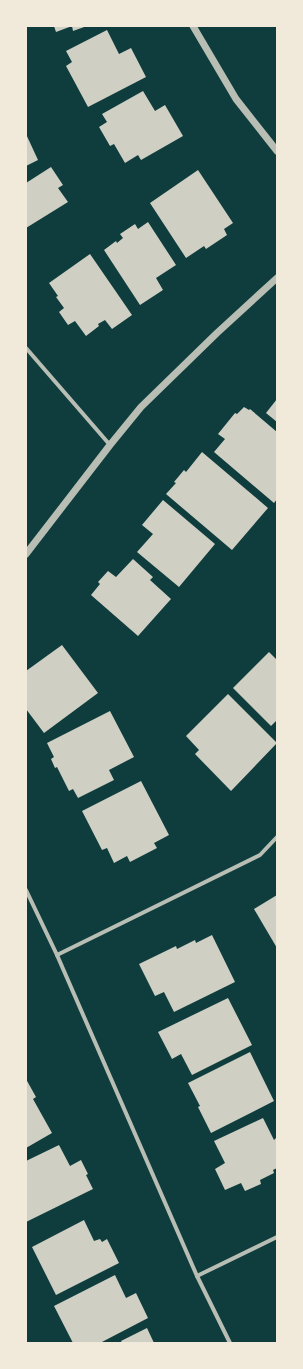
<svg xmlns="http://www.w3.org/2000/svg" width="303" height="1369" viewBox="0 0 303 1369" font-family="'Noto Sans',sans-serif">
<rect width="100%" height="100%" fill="#0f3d3e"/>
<g fill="#cfcfc3">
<polygon points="54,26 87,26 73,31 72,26 56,32"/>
<polygon points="107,30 119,54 131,48 146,77 88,107 66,66 72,62 66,51"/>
<polygon points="143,91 155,111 165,105 183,136 141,160 138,155 125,163 114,144 110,146 99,127 107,122 102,114"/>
<polygon points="26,134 38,160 26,166"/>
<polygon points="51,167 63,185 58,188 68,202 26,228 26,183"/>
<polygon points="198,170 233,223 224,229 227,235 206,249 204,246 186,258 150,203"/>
<polygon points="148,222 176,265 156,278 163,290 140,305 104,250 116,241 117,243 123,238 120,234 135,224 138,229"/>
<polygon points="90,254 132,315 112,329 105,320 98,324 99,326 86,336 75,321 68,325 59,312 64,308 56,297 58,296 49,283"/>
<polygon points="277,399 277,422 266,413"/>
<polygon points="244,407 249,410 250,409 277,432 277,499 274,503 214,452 225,439 218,434 235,413 237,414"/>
<polygon points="202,452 268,508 232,550 166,494 176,483 174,482 184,470 186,472"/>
<polygon points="163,500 215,544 179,587 137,552 153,534 142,525"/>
<polygon points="133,559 153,577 150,580 171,599 138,636 91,595 100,584 98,582 108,571 116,577"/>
<polygon points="62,645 98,693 44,733 26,709 26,671"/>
<polygon points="269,652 277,660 277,720 271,726 233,688"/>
<polygon points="228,694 277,743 231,791 195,754 199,750 186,736"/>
<polygon points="110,711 134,757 109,770 114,780 78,798 73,789 69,791 57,767 55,768 51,759 54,757 47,743"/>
<polygon points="141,781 169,835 154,843 157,848 130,862 127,856 114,863 107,848 102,850 82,811"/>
<polygon points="277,895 277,948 254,909"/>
<polygon points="212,935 235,982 174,1012 164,992 155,996 139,964 176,946 177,949 195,940 196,943"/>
<polygon points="228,998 252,1045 192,1075 181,1054 172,1059 158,1032"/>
<polygon points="250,1052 274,1101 211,1133 198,1107 200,1106 188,1083"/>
<polygon points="26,1079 36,1097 33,1099 52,1133 26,1148"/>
<polygon points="263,1118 274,1140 276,1138 277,1140 277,1168 273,1170 274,1173 260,1180 261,1184 245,1191 241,1183 225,1190 215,1169 225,1163 214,1141"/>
<polygon points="59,1145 70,1166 81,1160 88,1174 86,1175 93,1189 26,1222 26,1161"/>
<polygon points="84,1220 94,1241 100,1239 102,1242 107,1239 119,1263 56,1295 32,1247"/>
<polygon points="115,1275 126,1298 136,1293 148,1318 100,1343 73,1343 54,1306"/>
<polygon points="147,1328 154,1343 122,1343 121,1341"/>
</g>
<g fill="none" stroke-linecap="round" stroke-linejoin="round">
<g stroke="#b8beb3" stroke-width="4">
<polyline points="26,348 110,445"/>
<polyline points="26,890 57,955 197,1276 230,1343"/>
<polyline points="57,955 260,855 277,837"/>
<polyline points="197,1276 277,1237"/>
</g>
<g stroke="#b8beb3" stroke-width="7">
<polyline points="193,26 236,99 277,151"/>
<polyline points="26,554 110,445 141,407 217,333 277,278"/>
</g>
</g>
<rect width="303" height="1369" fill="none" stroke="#f1e9da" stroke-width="54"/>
</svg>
